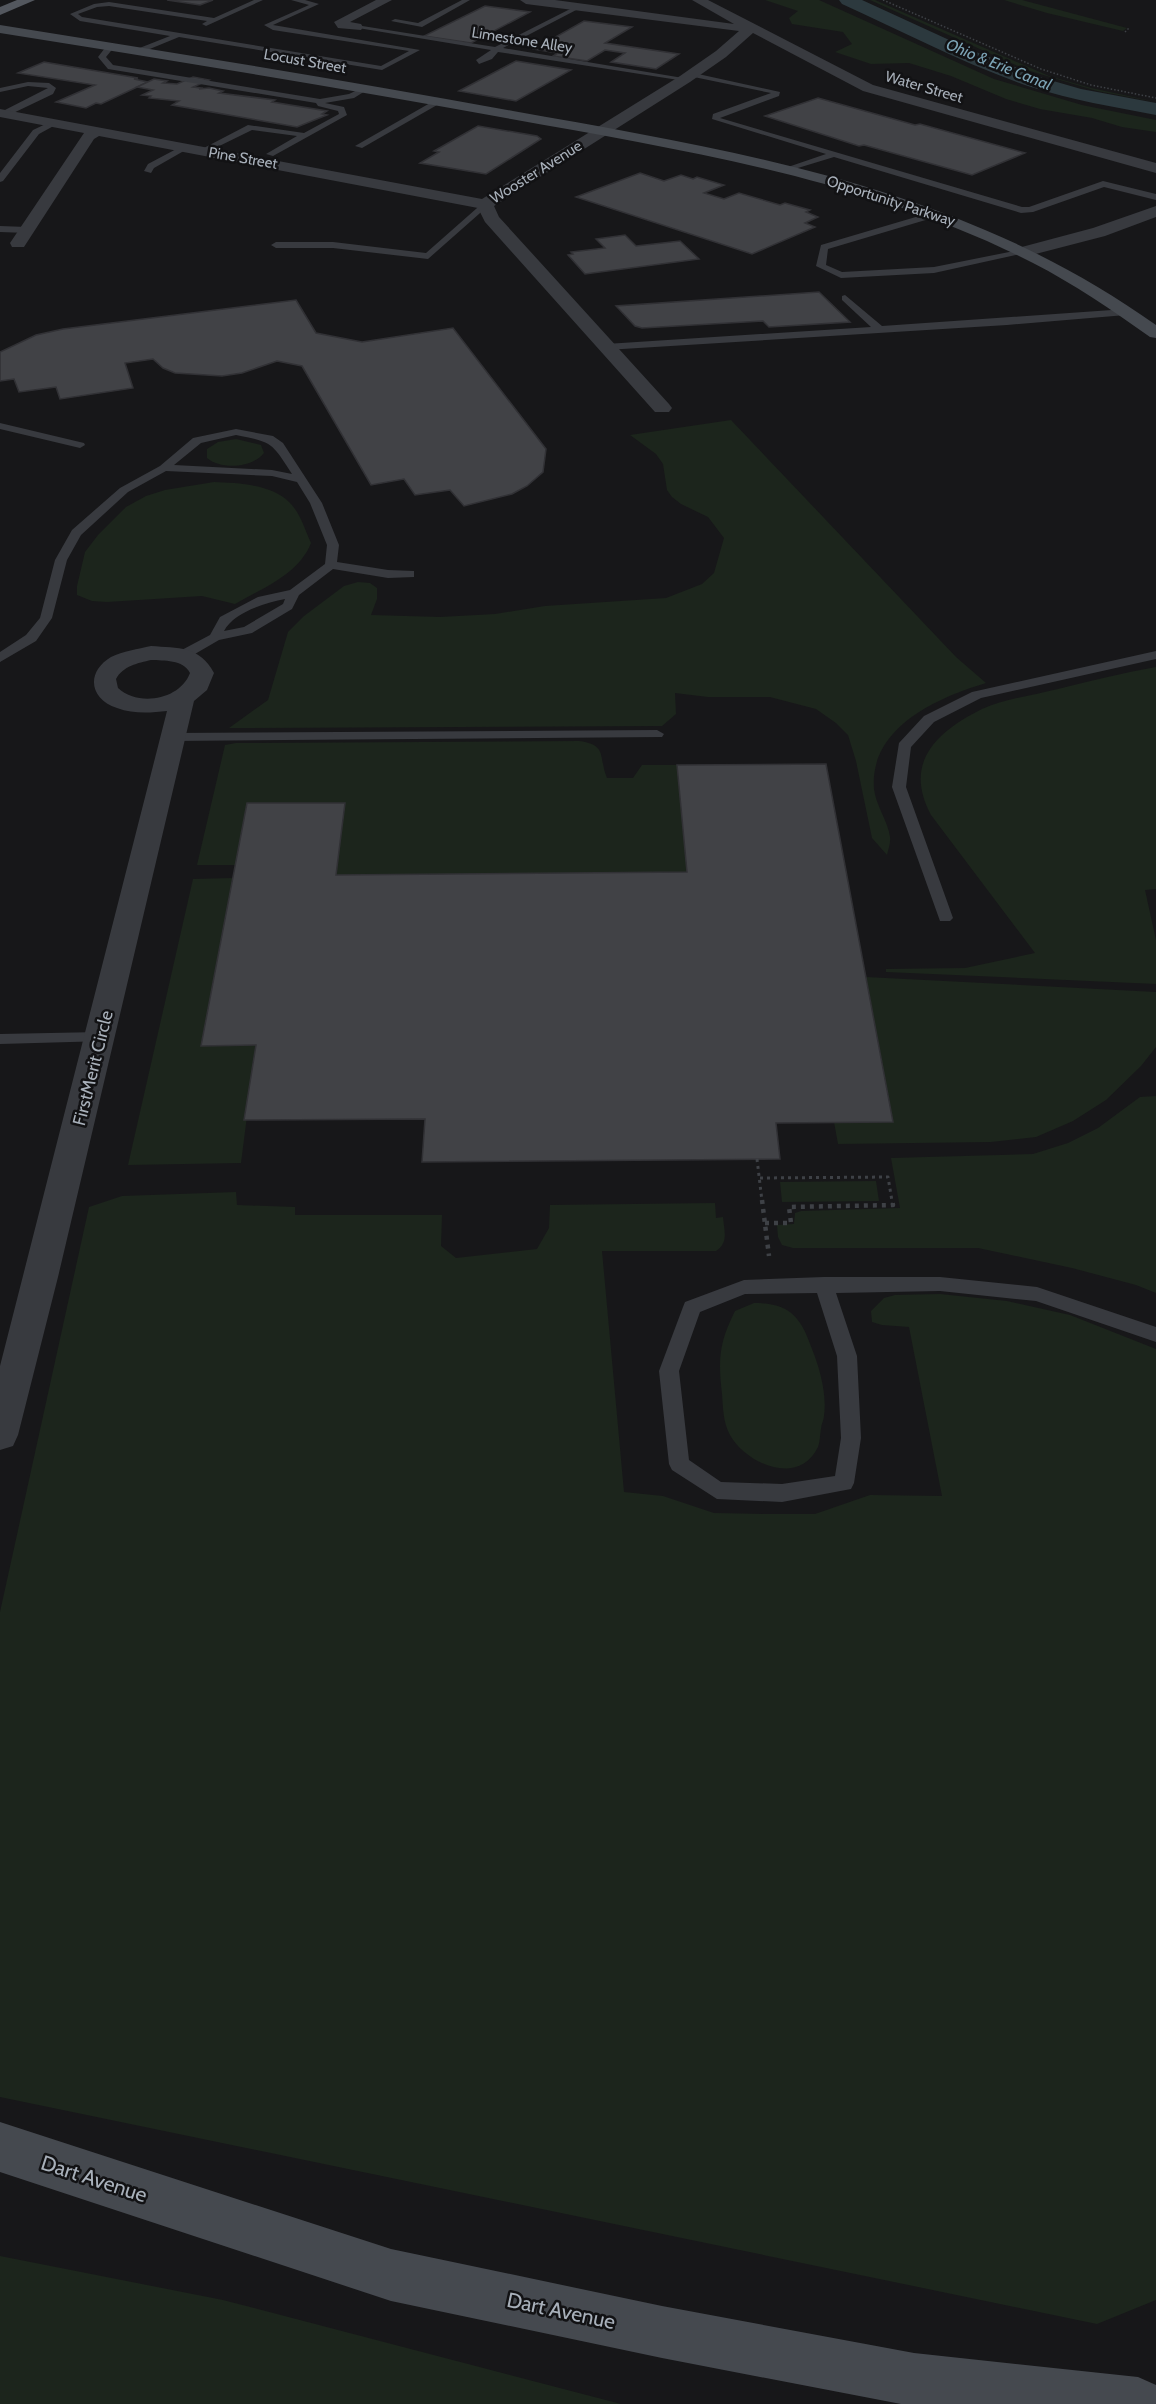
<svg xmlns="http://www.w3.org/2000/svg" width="1156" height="2404" viewBox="0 0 1156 2404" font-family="Cabin,sans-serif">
<rect width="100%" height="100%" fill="#171719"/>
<g fill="#1c251c">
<polygon points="765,0 819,0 994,79 1082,105 1156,120 1156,132 1122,127 1092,118 1040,109 1006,99 951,76 909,63 871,64 835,52 852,44 843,32 792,24 789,18 798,11"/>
<polygon points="870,0 875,0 1049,76 1091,88 1156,102 1097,91 1027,70"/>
<polygon points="1004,0 1022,0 1127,28 1123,31 1047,13"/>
<path d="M731 420 956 657 986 683C939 697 869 727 874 789 876 806 888 821 890 837 891 843 888 850 887 855L872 838 856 761 848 735 836 723 816 709 770 697H708L675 693 676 714 662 726 229 728 268 700 288 632 304 616 344 586 358 582 370 583 377 588V599L371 615 440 617 495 614 545 606 666 598 702 584 714 573 724 538 708 517 681 504 672 497 667 490 663 464 656 454 630 435Z"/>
<path d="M236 439 261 445 264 453C252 468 221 470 207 458V449L218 442Z"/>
<path d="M214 482C237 483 271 484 289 502 300 512 305 530 311 543 299 574 263 588 235 604L202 596 107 602 92 601 77 595V586L85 552 98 535 126 507 146 496 165 490Z"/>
<path d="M1156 667V889L1145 890 1156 940V984L886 972V969L965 968 1035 953 931 815C903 763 936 732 982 709 1005 699 1034 695 1058 689 1090 681 1123 673 1156 667Z"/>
<path d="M579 741C608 745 598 756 607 778H633L642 765H677L687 872 336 875 344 803H247L236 865H197L225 745 236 743Z"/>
<polygon points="233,878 201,1045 256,1045 241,1163 128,1165 193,879"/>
<polygon points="866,977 1156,992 1156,1047 1141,1066 1106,1100 1073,1121 1036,1137 991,1142 838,1144 834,1122 893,1121"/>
<polygon points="1156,1096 1156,1293 1136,1285 1072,1268 978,1248 793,1248 782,1245 778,1237 777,1225 794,1224 795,1213 801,1211 900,1208 891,1158 1033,1154 1068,1143 1098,1128 1140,1097"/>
<polygon points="876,1181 879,1201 782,1202 780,1182"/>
<path d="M236 1192 237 1205 295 1207V1215H442L441 1246 456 1258 537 1249 549 1228 550 1205 715 1203 716 1218 723 1217C724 1230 729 1243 716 1251H602L624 1492 663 1496 714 1513 767 1514H815L870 1495 942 1496 909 1327 882 1325 872 1322 871 1311 884 1298 895 1295 940 1294 1007 1301 1070 1315 1156 1349V2300L1097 2324 0 2097V1612L89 1207 122 1196Z"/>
<path d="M754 1303C791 1303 801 1318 812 1349 820 1369 827 1394 824 1416 824 1420 821 1424 821 1429 820 1434 820 1442 818 1447 799 1487 746 1464 730 1435 723 1423 723 1407 722 1394 718 1359 719 1343 735 1311Z"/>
<polygon points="0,2256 223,2300 621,2404 0,2404"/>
</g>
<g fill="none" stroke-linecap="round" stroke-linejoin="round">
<path fill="#2c393e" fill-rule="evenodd" d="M839 0H862L971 50 1043 78 1081 89 1156 103V115C1114 107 1072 100 1031 87 966 65 904 32 842 4Z"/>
</g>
<g fill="#414246" stroke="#313135" stroke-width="1.5">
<polygon points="167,0 213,0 200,5"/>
<polygon points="485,6 530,12 471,43 424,36"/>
<polygon points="584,21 632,27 605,43 679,54 656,69 611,62 625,53 605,50 587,61 553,56 558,53 534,49"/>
<polygon points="516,61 571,70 516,101 459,91"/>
<polygon points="44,62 138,78 134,79 148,82 101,104 96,103 86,108 56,102 95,85 18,73"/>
<polygon points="193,77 209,80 193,87 201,88 199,89 209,88 223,91 219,93 275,100 272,102 327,111 322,114 327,115 297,127 172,105 179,101 149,98 151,96 142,95 153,90 137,87 154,79 167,81 163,83 177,84"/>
<polygon points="818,98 915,125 920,124 1025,153 972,175 864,145 859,146 765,116"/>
<polygon points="478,126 537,136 541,139 486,174 420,163 439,152 434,151"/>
<polygon points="640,173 664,181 681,175 693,179 697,177 724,185 704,193 724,199 739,193 780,205 785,203 810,210 806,212 818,217 805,223 815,227 752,254 576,197"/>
<polygon points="625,235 636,246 680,241 699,259 585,274 568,255 573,254 571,252 605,248 596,239"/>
<polygon points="819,292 850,322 769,327 763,321 642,328 635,326 616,306"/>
<polygon points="296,300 316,333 362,342 453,328 546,449 543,472 527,486 512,494 464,506 450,490 415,495 404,479 371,485 302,366 277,361 242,373 222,376 175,373 163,368 153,359 125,363 133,388 60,399 56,387 19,392 14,379 0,381 0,352 36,335 63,329"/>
<polygon points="826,764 893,1122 776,1123 780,1159 422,1162 425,1119 244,1120 256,1045 201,1046 247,803 345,803 336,875 687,872 677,765"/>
</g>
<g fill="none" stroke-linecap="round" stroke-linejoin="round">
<g stroke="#3e4146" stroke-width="1.5" stroke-dasharray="1.5 2" stroke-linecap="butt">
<polyline points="883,0 1041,69 1091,85 1156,98"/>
<polyline points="1125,32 1129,28"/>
</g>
<g stroke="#3e4146" stroke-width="3" stroke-dasharray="3 4" stroke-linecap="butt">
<polyline points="757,1159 762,1201"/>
<polyline points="760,1178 888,1177 892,1201"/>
</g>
<g stroke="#3e4146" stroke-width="4.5" stroke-dasharray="4 5" stroke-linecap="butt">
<polyline points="762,1200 769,1256"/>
<polyline points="765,1223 791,1223 789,1207 893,1205 892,1200"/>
</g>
<g fill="#383a3f" fill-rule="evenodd">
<polygon points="254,0 263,0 206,26 202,24 207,21 109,6 97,7 78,14 82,17 381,66 409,51 273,30 264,25 309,5 291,0 305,0 319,4 273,25 420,50 382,70 179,37 140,53 137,49 170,36 80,21 70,14 94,4 109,2 214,18"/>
<polygon points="462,0 470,0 422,27 391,21 395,19 418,23"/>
<polygon points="578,5 580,8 503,48 689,79 685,81 498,52 492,59 479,64 476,60 491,50 352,27 356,25 495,47"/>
<polygon points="108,44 115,46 106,57 113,65 320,99 349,94 366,86 370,88 354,98 325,103 344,107 347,115 273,156 266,154 297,136 252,130 205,153 201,151 202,149 248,125 304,133 339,114 338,111 318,106 316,103 108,69 98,57"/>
<polygon points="689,72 780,92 779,96 720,118 1022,207 1029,207 1103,181 1156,194 1156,200 1104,187 1033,212 1021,213 834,157 788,171 788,167 826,154 712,119 713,114 771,93 689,76"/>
<polygon points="28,82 49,83 56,88 53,94 7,116 1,116 1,112 48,88 28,86 0,92 0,88"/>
<polygon points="437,99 444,101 362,148 355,146"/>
<polygon points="52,121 59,123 39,134 3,181 0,182 0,173 33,130"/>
<polygon points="182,146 189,148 154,168 151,173 144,171 148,164"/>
<polygon points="485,201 489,204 488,206 428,259 333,248 276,248 271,245 276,242 333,242 426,253"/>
<polygon points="936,211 940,214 939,216 828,249 826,265 842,272 934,267 1024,249 1029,252 934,273 841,278 816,266 821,245"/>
<polygon points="0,226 27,227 31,230 27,233 0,232"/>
<polygon points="845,295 882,326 1126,309 1131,312 1126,315 1007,325 606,350 601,347 606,344 871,327 842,300 842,296"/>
<polygon points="0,423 84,443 85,445 80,448 0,429"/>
<path d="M236 429 273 436 283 443 322 503 339 545 337 562 388 570 414 571V577L388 578 333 569 299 595 292 609 252 633 219 640 188 658H178L177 655 178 652 210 635 220 617 258 597 290 590 325 564 327 545 310 503 297 482 272 476 166 471 128 492 81 535 67 560 52 618 36 641 0 662V652L26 635 40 618 55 560 72 530 120 488 160 466 193 438ZM236 435C273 442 272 443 292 474L272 470 174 465 201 443ZM285 599 283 604 244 627 224 631C234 612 265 603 285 599Z"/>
<polygon points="1156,651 1156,659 981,698 934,722 911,747 906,787 953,918 950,921 940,921 892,787 899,743 924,716 972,692"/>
<polygon points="657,730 664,734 662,737 173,741 166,737 173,733"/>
<polygon points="100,1032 106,1033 108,1037 106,1041 0,1044 0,1034"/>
<path d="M824 1277H940L1037 1287 1156 1327V1342L1036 1301 940 1291 836 1293 857 1356 861 1438 854 1483 851 1489 782 1502 717 1499 672 1470 669 1464 659 1371 683 1307 685 1302 744 1280ZM817 1293 837 1356 841 1438 835 1476 782 1484 721 1482 689 1460 679 1371 700 1312 745 1294Z"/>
</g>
<g fill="#383a3f" fill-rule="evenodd">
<polygon points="376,0 392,0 350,22 361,24 363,27 361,30 338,28 334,22"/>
<polygon points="520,0 555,0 734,24 692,0 708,0 873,85 1156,163 1156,173 863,91 753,33 726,57 690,82 494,206 499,217 669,404 672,408 669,412 655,412 485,222 478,208 99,136 94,139 24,247 12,247 10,243 84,133 0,117 0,109 482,199 680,76 716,51 739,31 526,4"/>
<polygon points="1156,206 1156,217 1105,236 1024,257 1016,252 1018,248 1093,228"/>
<path d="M151 646C178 648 200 646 214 673L207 690 194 701 58 1277 18 1435 13 1446 0 1450V1366L167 711C150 713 133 714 117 708 89 699 86 672 111 657 123 651 138 649 151 646ZM151 660C164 661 183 659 190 673 180 700 138 707 118 688L116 679C123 666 138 663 151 660Z"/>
</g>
<g fill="#45494f" fill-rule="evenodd">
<path d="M0 25C171 52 343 80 513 111 743 152 960 186 1156 325V338L1150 337C1112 310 1074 284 1033 263 870 180 689 151 511 119 341 88 171 60 0 33Z"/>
<polygon points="0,2122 391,2249 662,2306 914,2353 1138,2377 1156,2385 1156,2404 901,2404 662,2358 391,2301 0,2172"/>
</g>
<polygon fill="#53575e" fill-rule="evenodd" points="17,0 35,0 0,15 0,7"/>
</g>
<g text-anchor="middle" stroke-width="5" stroke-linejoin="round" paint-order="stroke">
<g font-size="15" fill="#a8b0ba" stroke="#121214">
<text transform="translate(522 40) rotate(9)" y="5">Limestone Alley</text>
<text transform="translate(305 61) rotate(10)" y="5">Locust Street</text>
<text transform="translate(924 87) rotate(16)" y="5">Water Street</text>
<text transform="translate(243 158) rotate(10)" y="5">Pine Street</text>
<text transform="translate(536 172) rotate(-32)" y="5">Wooster Avenue</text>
<text transform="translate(891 201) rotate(18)" y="5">Opportunity Parkway</text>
</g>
<g font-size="16" font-style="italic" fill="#7da5b7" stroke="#121214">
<text transform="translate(999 64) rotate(22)" y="6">Ohio &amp; Erie Canal</text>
</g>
<g font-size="18" fill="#a8b0ba" stroke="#121214">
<text transform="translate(93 1068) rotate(-76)" y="6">FirstMerit Circle</text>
</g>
<g font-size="21" fill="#a8b0ba" stroke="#121214">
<text transform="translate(94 2179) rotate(18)" y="7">Dart Avenue</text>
<text transform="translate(561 2311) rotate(12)" y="7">Dart Avenue</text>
</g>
</g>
</svg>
